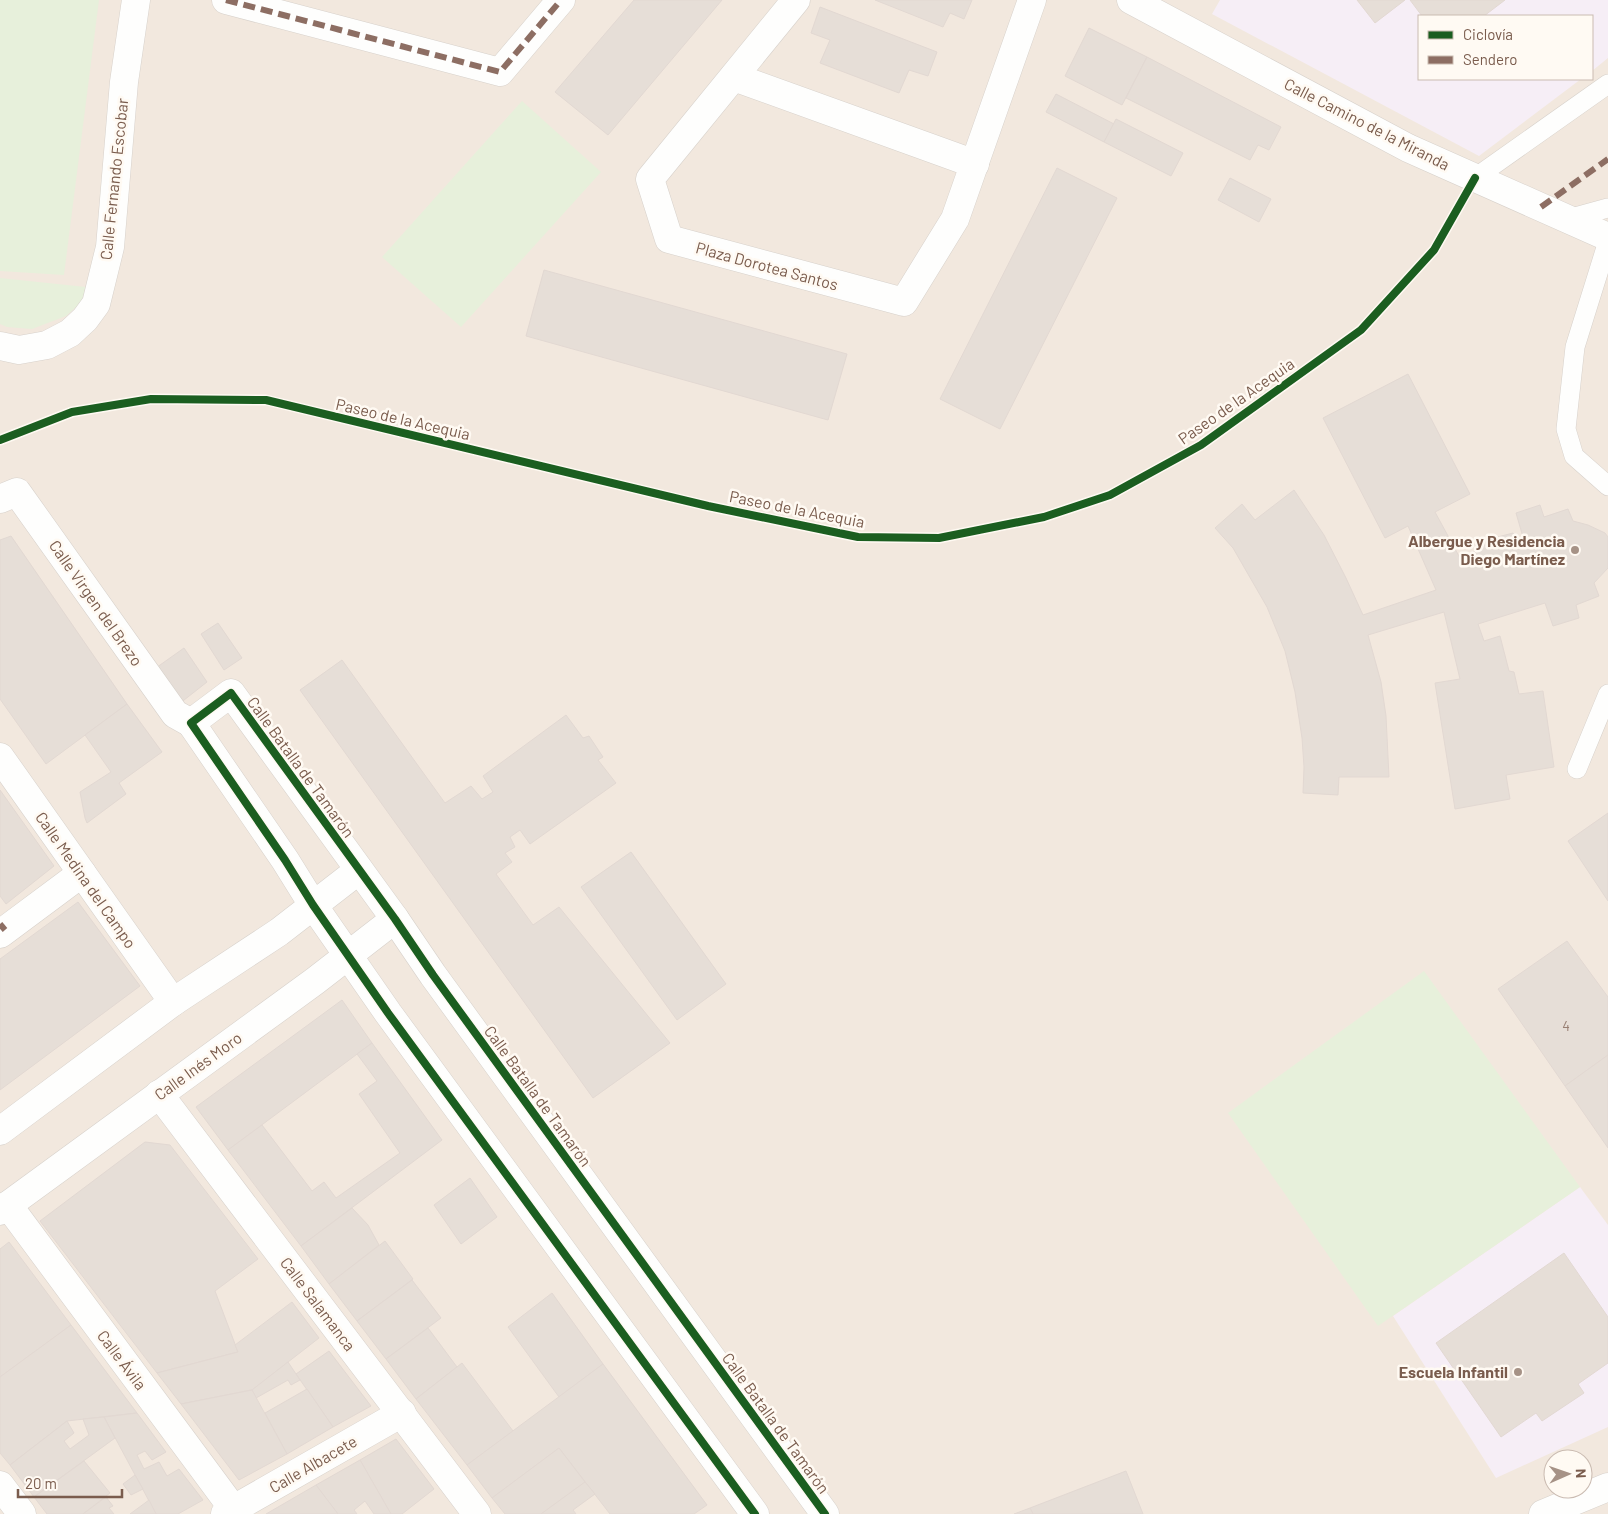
<svg xmlns="http://www.w3.org/2000/svg" width="1608" height="1514" viewBox="0 0 1608 1514" font-family="Barlow,sans-serif">
<rect width="100%" height="100%" fill="#f9f5f0"/>
<path fill="#f2e8de" fill-rule="evenodd" d="M0 0H1608V1514H0ZM1419 16H1592V79H1419ZM1553 1459H1583V1489H1553Z"/>
<g fill="#f6eef6">
<polygon points="1220,0 1608,0 1608,58 1592,71 1592,16 1419,16 1419,79 1581,79 1479,156 1212,14"/>
<polygon points="1580,1187 1608,1225 1608,1427 1496,1478 1393,1316"/>
</g>
<g fill="#e7f0db">
<polygon points="0,0 99,0 64,275 0,271"/>
<polygon points="522,101 601,172 461,327 382,257"/>
<polygon points="0,278 86,287 82,302 66,316 32,329 7,327 0,324"/>
<polygon points="1424,971 1580,1187 1378,1326 1228,1113"/>
</g>
<g fill="#e6ded7" stroke="#e2d8d2">
<polygon points="634,0 722,0 608,135 555,92"/>
<polygon points="875,0 972,0 964,19 950,13 943,27"/>
<polygon points="1357,0 1405,0 1375,23"/>
<polygon points="1410,0 1505,0 1484,16 1422,16"/>
<polygon points="820,7 937,52 928,76 909,70 899,93 820,63 830,40 811,33"/>
<polygon points="1089,28 1147,57 1122,105 1065,76"/>
<polygon points="1147,57 1281,127 1269,150 1258,145 1250,160 1126,98"/>
<polygon points="1056,94 1114,124 1104,142 1046,112"/>
<polygon points="1116,119 1183,153 1171,176 1104,142"/>
<polygon points="1057,168 1117,198 1000,429 940,399"/>
<polygon points="1230,178 1271,199 1259,222 1218,200"/>
<polygon points="544,270 847,354 828,420 526,336"/>
<polygon points="1408,374 1470,494 1435,512 1460,558 1478,550 1475,543 1513,533 1517,538 1523,537 1516,513 1540,505 1544,517 1568,509 1573,521 1588,525 1605,533 1608,537 1608,568 1594,583 1599,596 1576,605 1579,618 1553,626 1545,603 1478,624 1484,641 1500,636 1509,671 1514,672 1519,694 1543,691 1554,767 1506,775 1510,799 1455,809 1435,683 1460,679 1444,612 1368,635 1381,682 1386,716 1389,777 1339,777 1338,795 1303,793 1304,767 1302,738 1295,692 1285,651 1267,607 1233,548 1215,528 1242,504 1255,520 1294,490 1324,535 1346,578 1363,615 1436,590 1408,526 1385,538 1323,418"/>
<polygon points="11,536 127,704 46,764 0,699 0,540"/>
<polygon points="218,623 242,658 224,670 201,634"/>
<polygon points="184,648 207,682 179,704 153,670"/>
<polygon points="342,660 445,803 471,786 482,799 493,792 483,776 566,715 583,738 589,736 603,757 598,760 616,783 530,844 520,830 510,837 515,847 505,853 512,862 496,874 533,925 559,907 670,1043 593,1098 300,690"/>
<polygon points="127,704 162,752 119,783 126,794 87,823 85,818 80,792 111,772 85,735"/>
<polygon points="0,790 54,866 6,904 0,896"/>
<polygon points="1608,813 1608,901 1568,841"/>
<polygon points="631,852 726,984 677,1020 581,887"/>
<polygon points="78,902 140,986 0,1090 0,959"/>
<polygon points="1567,941 1608,997 1608,1055 1565,1086 1498,989"/>
<polygon points="342,1000 372,1043 228,1150 196,1107"/>
<polygon points="372,1043 442,1140 301,1246 228,1150 262,1125 312,1191 324,1182 336,1198 400,1153 359,1094 377,1081 357,1054"/>
<polygon points="1608,1055 1608,1148 1565,1086"/>
<polygon points="145,1142 170,1145 258,1259 215,1291 238,1352 157,1373 40,1221"/>
<polygon points="470,1178 497,1217 461,1244 434,1205"/>
<polygon points="352,1208 368,1225 379,1245 329,1284 301,1246"/>
<polygon points="385,1241 413,1279 357,1321 329,1284"/>
<polygon points="9,1242 71,1325 0,1377 0,1249"/>
<polygon points="1564,1253 1608,1317 1608,1363 1578,1384 1584,1393 1542,1421 1536,1413 1501,1437 1436,1343"/>
<polygon points="412,1280 441,1318 386,1359 357,1321"/>
<polygon points="552,1293 603,1364 559,1397 508,1327"/>
<polygon points="292,1302 319,1338 252,1390 181,1404 157,1373 238,1352 235,1345"/>
<polygon points="71,1325 137,1413 67,1421 10,1465 0,1453 0,1377"/>
<polygon points="428,1328 457,1367 416,1399 386,1359"/>
<polygon points="329,1351 371,1406 333,1427 296,1374"/>
<polygon points="288,1362 300,1380 291,1385 288,1380 256,1398 252,1390"/>
<polygon points="462,1363 513,1431 467,1465 416,1399"/>
<polygon points="603,1364 707,1505 694,1514 610,1514 559,1448 492,1498 467,1465"/>
<polygon points="307,1389 333,1427 287,1454 265,1413"/>
<polygon points="252,1390 287,1454 239,1480 181,1404"/>
<polygon points="137,1413 166,1452 152,1460 145,1451 137,1455 144,1469 159,1462 167,1476 179,1469 203,1500 178,1514 156,1514 104,1417"/>
<polygon points="104,1417 115,1438 34,1497 10,1465 67,1421 74,1433 64,1441 70,1449 89,1435 83,1419"/>
<polygon points="396,1439 434,1489 402,1514 391,1514 360,1460"/>
<polygon points="559,1448 585,1482 541,1514 505,1514 492,1498"/>
<polygon points="360,1460 391,1514 374,1514 365,1501 354,1510 357,1514 338,1514 316,1485"/>
<polygon points="84,1461 110,1493 83,1514 47,1514 34,1497"/>
<polygon points="1126,1471 1143,1514 1033,1514 1030,1508"/>
<polygon points="135,1475 143,1489 131,1495 123,1484"/>
<polygon points="585,1482 595,1494 573,1510 576,1514 541,1514"/>
<polygon points="316,1485 338,1514 266,1514"/>
<polygon points="106,1497 113,1506 109,1508 114,1514 83,1514"/>
<polygon points="149,1500 156,1514 130,1514"/>
<polygon points="1030,1508 1033,1514 1014,1514"/>
</g>
<g fill="none" stroke-linecap="round" stroke-linejoin="round">
<g stroke="#d7d1cb" stroke-width="20">
<g id="lane">
<polyline points="1475,178 1608,84"/>
<polyline points="1568,219 1608,208"/>
<polyline points="1608,241 1575,347 1566,429 1574,456 1608,486"/>
<polyline points="1577,769 1608,694"/>
</g>
</g>
<g stroke="#d7d1cb" stroke-width="29">
<g id="street">
<polyline points="226,0 500,72 561,0"/>
<polyline points="796,0 650,179 669,239 904,302 955,219 1032,0"/>
<polyline points="1131,0 1408,148 1608,237"/>
<polyline points="734,77 975,164"/>
<polyline points="0,346 19,350 47,345 70,333 85,319 96,304 110,247 124,82 136,0"/>
<polyline points="0,499 17,492 175,714 191,723"/>
<polyline points="0,757 173,1002"/>
<polyline points="0,934 82,873"/>
<polyline points="159,1094 477,1514"/>
<polyline points="0,1131 173,1002 279,932 359,870"/>
<polyline points="8,1205 237,1514"/>
<polyline points="0,1211 315,981 395,919"/>
<polyline points="0,1485 22,1514"/>
<polyline points="225,1514 402,1413"/>
<polyline points="755,1514 388,1013 313,905 285,860 191,723 231,693 395,919 433,975 825,1514"/>
<polyline points="1543,1514 1608,1487"/>
</g>
</g>
<use href="#lane" stroke="#fefefd" stroke-width="19"/>
<use href="#street" stroke="#fefefd" stroke-width="28"/>
<g stroke="#8d6e63" stroke-width="6" stroke-dasharray="12 6" stroke-linecap="butt">
<polyline points="226,0 500,72 561,0"/>
<polyline points="1541,207 1608,159"/>
<polyline points="0,924 5,930"/>
</g>
<g stroke="#fffaf3" stroke-width="11">
<g id="cycleway">
<polyline points="0,440 72,412 151,399 266,400 708,506 858,537 939,538 1044,517 1110,495 1201,445 1361,330 1434,250 1475,178"/>
<polyline points="755,1514 388,1013 313,905 285,860 191,723 231,693 395,919 433,975 825,1514"/>
</g>
</g>
<use href="#cycleway" stroke="#1b5e20" stroke-width="8"/>
</g>
<g fill="#a69286" stroke="#fffaf3" stroke-width="2">
<circle cx="1575" cy="550" r="5"/>
<circle cx="1518" cy="1372" r="5"/>
</g>
<g text-anchor="middle" stroke-width="5" stroke-linejoin="round" paint-order="stroke">
<g font-size="14" fill="#977e72">
<text x="1566" y="1031">4</text>
</g>
<g font-size="16" fill="#7a5c4d" stroke="#fffaf3">
<text transform="translate(1367 124) rotate(27)" y="6">Calle Camino de la Miranda</text>
<text transform="translate(114 179) rotate(-84)" y="6">Calle Fernando Escobar</text>
<text transform="translate(767 266) rotate(15)" y="6">Plaza Dorotea Santos</text>
<text transform="translate(1236 401) rotate(-35)" y="6">Paseo de la Acequia</text>
<text transform="translate(403 419) rotate(13)" y="6">Paseo de la Acequia</text>
<text transform="translate(797 509) rotate(11)" y="6">Paseo de la Acequia</text>
<text transform="translate(96 603) rotate(55)" y="6">Calle Virgen del Brezo</text>
<text transform="translate(301 767) rotate(54)" y="6">Calle Batalla de Tamarón</text>
<text transform="translate(86 880) rotate(55)" y="6">Calle Medina del Campo</text>
<text transform="translate(198 1066) rotate(-36)" y="6">Calle Inés Moro</text>
<text transform="translate(538 1096) rotate(54)" y="6">Calle Batalla de Tamarón</text>
<text transform="translate(318 1304) rotate(53)" y="6">Calle Salamanca</text>
<text transform="translate(122 1360) rotate(53)" y="6">Calle Ávila</text>
<text transform="translate(776 1423) rotate(54)" y="6">Calle Batalla de Tamarón</text>
<text transform="translate(313 1464) rotate(-30)" y="6">Calle Albacete</text>
</g>
<g font-size="16" font-weight="bold" fill="#7a5c4d" stroke="#fffaf3" text-anchor="end">
<text x="1565" y="547">Albergue y Residencia<tspan x="1565" dy="18">Diego Martínez</tspan></text>
<text x="1508" y="1378">Escuela Infantil</text>
</g>
</g>
<rect x="1418" y="15" width="175" height="65" fill="#fffaf3" stroke="#cabbb1"/>
<rect x="1428" y="31" width="25" height="8" fill="#1b5e20" stroke="#cabbb1"/>
<text x="1463" y="40" font-size="15" fill="#7a5c4d">Ciclovía</text>
<rect x="1428" y="56" width="25" height="8" fill="#8d6e63" stroke="#cabbb1"/>
<text x="1463" y="65" font-size="15" fill="#7a5c4d">Sendero</text>
<g transform="translate(1568 1474) rotate(88)"><circle r="24" fill="#fffaf3" stroke="#cabbb1"/>
<path d="M0-4L9 19L0 12L-9 19Z" fill="#a69286"/>
<text y="-8" font-size="14" font-weight="bold" text-anchor="middle" fill="#7a5c4d">N</text>
</g>
<path d="M18 1489v8h104v-8" fill="none" stroke="#7a5c4d" stroke-width="2.5"/>
<text x="25" y="1489" font-size="15" fill="#7a5c4d" stroke="#fffaf3" stroke-width="4" paint-order="stroke">20 m</text>
</svg>
